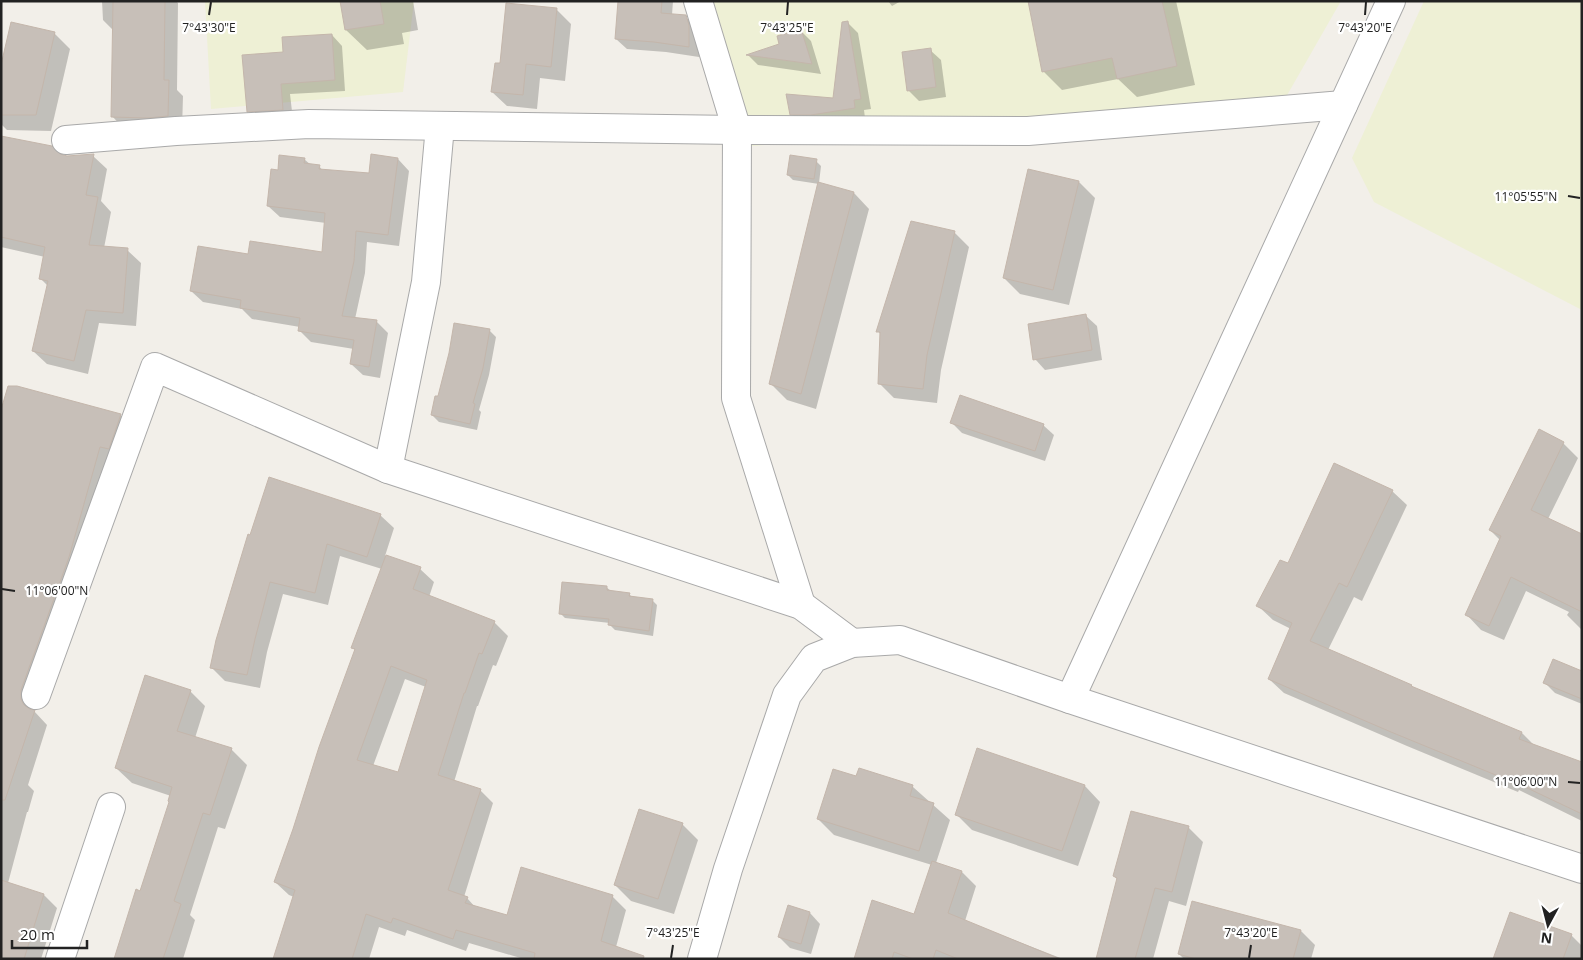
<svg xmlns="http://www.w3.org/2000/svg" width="1583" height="960" viewBox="0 0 1583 960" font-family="'Open Sans',sans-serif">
<rect width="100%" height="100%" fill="#f2efe9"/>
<g fill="#eef0d5">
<polygon points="205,1 414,1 403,92 211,109"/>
<polygon points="697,1 1341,1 1282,104 1122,114 741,147"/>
<polygon points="1424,1 1582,1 1582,310 1374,202 1352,158"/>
</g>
<g fill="#0003" fill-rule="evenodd">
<polygon points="102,1 176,1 178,3 177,90 183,96 182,130 126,131 112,116 114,31 103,20"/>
<polygon points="342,1 413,1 418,30 402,33 404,44 367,50 346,30"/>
<polygon points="619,1 673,1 672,15 685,17 696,27 699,36 699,57 666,52 627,49 616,39"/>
<polygon points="888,1 901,1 892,6"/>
<polygon points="1029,1 1176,1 1195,85 1137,97 1118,79 1062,90 1043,71"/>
<polygon points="556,9 571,24 565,81 540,78 537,109 507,106 492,92 501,64"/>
<polygon points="848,23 858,33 871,109 864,110 865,118 801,125 791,114 834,100"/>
<polygon points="800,30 811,41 821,74 758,65 748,55 781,45"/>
<polygon points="54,33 70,49 51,131 7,130 1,124 1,70"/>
<polygon points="332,35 342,46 345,91 290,94 293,120 259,122 248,111 285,54"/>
<polygon points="930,50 941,60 946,97 919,101 908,90"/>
<polygon points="1,138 60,156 67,157 93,156 107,169 101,201 111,212 104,248 127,250 141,263 136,326 99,323 88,374 47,364 33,351 48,286 41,279 45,257 1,247"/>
<polygon points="304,159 311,165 319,166 323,171 370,174 398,159 409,171 399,246 367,242 365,273 355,319 376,321 388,333 380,378 363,375 351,364 354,349 311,342 299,330 300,327 252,319 242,309 203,302 191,291 249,256 323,253 326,223 280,217 268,206 279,171"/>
<polygon points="816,161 821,166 819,183 854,193 869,209 816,409 787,400 771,384 819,184 793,180 788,175"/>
<polygon points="1029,170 1079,182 1095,198 1069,305 1020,294 1004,278"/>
<polygon points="954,232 969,247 941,370 937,403 894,398 879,383 881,335 878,331"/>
<polygon points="1086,316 1097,326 1102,360 1045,370 1035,359"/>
<polygon points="489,330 496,337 489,375 479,410 481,412 477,430 439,422 432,415 438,398"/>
<polygon points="73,403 121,416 134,429 34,704 34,711 47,725 28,785 34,791 28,812 27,812 8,883 44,895 57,908 41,959 1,959 1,436"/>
<polygon points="952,423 1043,425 1054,435 1045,461 962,433"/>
<polygon points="1563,443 1578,458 1548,519 1582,536 1582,630 1567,615 1569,612 1526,591 1504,640 1481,630 1467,615 1500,540 1490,530"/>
<polygon points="1392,491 1407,505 1362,601 1354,597 1328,650 1414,689 1522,733 1535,746 1582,763 1582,821 1519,790 1518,792 1407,746 1284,693 1269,679 1291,629 1273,620 1258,606 1288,565"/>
<path d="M380 515 394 528 385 556 420 569 434 582 429 597 494 622 508 636 496 666 493 665 478 706H477L454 782 480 790 493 803 464 897 467 898 476 908 508 917 612 896 626 910 616 947 648 959H524L469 943 466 951 407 930 405 936 379 927 369 959H274L294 897 289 895 275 882 356 651 353 648 382 569 340 556 328 605 283 594 267 652 260 688 225 681 212 668 249 536ZM405 679 426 687 399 774 373 766Z"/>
<polygon points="606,587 611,591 629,594 633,598 652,600 657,605 653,636 615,630 610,625 610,623 565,618 560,613"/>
<polygon points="1582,672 1582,704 1555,693 1545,683"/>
<polygon points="190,691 205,706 195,738 231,749 247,765 225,829 218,827 190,915 195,920 183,959 115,959 141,892 170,802 171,796 132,783 116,768"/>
<polygon points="860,770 913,787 950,820 936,863 962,872 976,886 965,921 1063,959 855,959 915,916 932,865 834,835 818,819 857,777"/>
<polygon points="1085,786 1100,802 1078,866 972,830 956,814"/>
<polygon points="1132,812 1189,828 1203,842 1186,906 1169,901 1153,959 1097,959 1118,880 1114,876"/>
<polygon points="682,824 698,840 674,914 631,901 615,885"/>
<polygon points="810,913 820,924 811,954 790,948 779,937"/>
<polygon points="1301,931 1315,945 1311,959 1184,959 1179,954"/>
<polygon points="1571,935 1582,946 1582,959 1495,959"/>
</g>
<g fill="#c7bfb8" stroke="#c4b6ab" fill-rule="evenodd">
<polygon points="113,1 165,1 164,80 169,80 168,116 148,118 111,117"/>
<polygon points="340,1 380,1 384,24 345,30"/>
<polygon points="618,1 662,1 661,13 686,15 689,25 689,47 654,42 615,39"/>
<polygon points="1028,1 1162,1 1177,66 1117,79 1112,58 1042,72"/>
<polygon points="506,3 557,8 551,67 526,64 523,95 491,92 495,63 500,63"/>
<polygon points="848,21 861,99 854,100 855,108 811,115 790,115 786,94 833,98 842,22"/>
<polygon points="11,22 55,32 36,115 1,115 1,65"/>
<polygon points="801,29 812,64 746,55 779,44 777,36"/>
<polygon points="332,34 335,80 281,84 283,110 247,112 242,55 283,52 282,37"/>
<polygon points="931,48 936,87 907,91 902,52"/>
<polygon points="1,136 52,146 60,154 67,156 94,154 86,195 98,197 89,245 128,248 123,313 86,310 74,361 32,351 48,281 39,279 45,247 1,237"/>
<polygon points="371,154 398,158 388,235 356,231 354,261 342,316 377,320 369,367 350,364 354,340 298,331 300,318 240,308 241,300 190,291 198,246 248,254 250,241 322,252 325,213 267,206 271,169 278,170 279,155 305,158 304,163 320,165 319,169 369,173"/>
<polygon points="790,155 817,159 814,179 787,175"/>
<polygon points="1028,169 1079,181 1053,290 1003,278"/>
<polygon points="818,182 854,192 801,394 769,384"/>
<polygon points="911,221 955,231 927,355 923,389 878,384 880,332 876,332"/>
<polygon points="1086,314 1092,350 1033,360 1028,324"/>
<polygon points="454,323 490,329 483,368 473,403 475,404 470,424 431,415 435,396 438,396 449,353"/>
<polygon points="8,386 17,386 121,414 109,449 100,447 69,557 21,690 21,699 24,705 30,709 35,710 5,800 1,800 1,410"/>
<polygon points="960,395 1044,424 1035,451 950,423"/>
<polygon points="1539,429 1564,442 1531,510 1582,534 1582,612 1511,577 1489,626 1465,615 1501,536 1489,530"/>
<polygon points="1334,463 1393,490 1347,587 1339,583 1310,641 1412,685 1411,686 1522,732 1519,739 1582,762 1582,814 1504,777 1503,778 1391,732 1268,679 1292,623 1256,606 1280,560 1288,563"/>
<polygon points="269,477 381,514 367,557 327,544 315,593 270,582 255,639 247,675 210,668 216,640 248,534 250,535"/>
<path d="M386 555 421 567 413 589 495 621 482 654 479 653 465 693H464L438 775 481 789 448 890 468 897 465 903 507 915 521 867 613 895 601 941 644 956 643 959H534L535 953 456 930 453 939 393 918 391 923 366 914 352 959H273L295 890 274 882 293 829 319 747 355 649 351 648ZM391 666 427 680 398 772 357 760Z"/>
<polygon points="562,582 607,586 607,590 630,593 629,596 653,599 649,631 608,625 609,619 559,614"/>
<polygon points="1553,659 1582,671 1582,699 1543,683"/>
<polygon points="145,675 191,690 177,731 232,748 210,815 203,813 174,901 181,904 163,959 114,959 136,889 140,891 169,802 168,801 172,787 115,768"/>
<polygon points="977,748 1085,785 1062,851 955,815"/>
<polygon points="859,768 913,785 910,796 934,803 919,851 817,819 833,769 856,776"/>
<polygon points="639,809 683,823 658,899 614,885"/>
<polygon points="1131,811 1189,826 1172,892 1155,888 1135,959 1096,959 1117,878 1113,876"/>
<polygon points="932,861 962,871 948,913 1060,959 958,959 936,950 933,959 913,959 894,952 892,959 854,959 872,900 914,914"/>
<polygon points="1,880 44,894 24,959 1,959"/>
<polygon points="1192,901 1301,930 1293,959 1196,959 1178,954"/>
<polygon points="788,905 810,912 801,944 778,937"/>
<polygon points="1510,912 1572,934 1563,959 1493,959"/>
</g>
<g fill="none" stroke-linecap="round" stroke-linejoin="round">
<g stroke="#a9a9a9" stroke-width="30">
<g id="minor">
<polyline points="698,1 737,130 736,398 801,605"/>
<polyline points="66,140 176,131 309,124 737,130 1028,131 1343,105"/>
<polyline points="388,469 426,282 440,126"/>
<polyline points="36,695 155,367 388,469 801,605 852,643"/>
<polyline points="1070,699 1391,1"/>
<polyline points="60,959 111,807"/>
<polyline points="702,959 728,869 787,695 814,658 852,643 900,640 1070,699 1582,869"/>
</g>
</g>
<use href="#minor" stroke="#fff" stroke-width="28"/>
</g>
<path fill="none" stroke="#222" stroke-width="2" d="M209 15 211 2M787 15 788 2M1365 15 1366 2M1568 196 1580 198M2 589 15 591M1568 782 1580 783M671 958 673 945M1249 958 1251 945"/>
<g font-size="12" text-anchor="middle" fill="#222" stroke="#fff" stroke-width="4.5" stroke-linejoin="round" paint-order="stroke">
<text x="209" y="32">7°43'30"E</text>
<text x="787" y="32">7°43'25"E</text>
<text x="1365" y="32">7°43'20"E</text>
<text x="1526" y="201">11°05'55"N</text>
<text x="57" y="595">11°06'00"N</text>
<text x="1526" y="786">11°06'00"N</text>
<text x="673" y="937">7°43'25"E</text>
<text x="1251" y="937">7°43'20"E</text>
</g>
<rect width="1583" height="960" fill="none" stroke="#222222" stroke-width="5"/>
<g transform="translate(1548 925) rotate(187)" stroke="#ffffff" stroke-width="4" paint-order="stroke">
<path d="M0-4L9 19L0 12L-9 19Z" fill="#222222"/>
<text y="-8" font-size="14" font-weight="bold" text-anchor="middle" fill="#222222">N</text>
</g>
<path d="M12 940v8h75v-8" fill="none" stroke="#222222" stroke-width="2.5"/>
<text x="20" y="940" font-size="15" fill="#222222" stroke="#ffffff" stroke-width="4" paint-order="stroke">20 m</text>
</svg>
